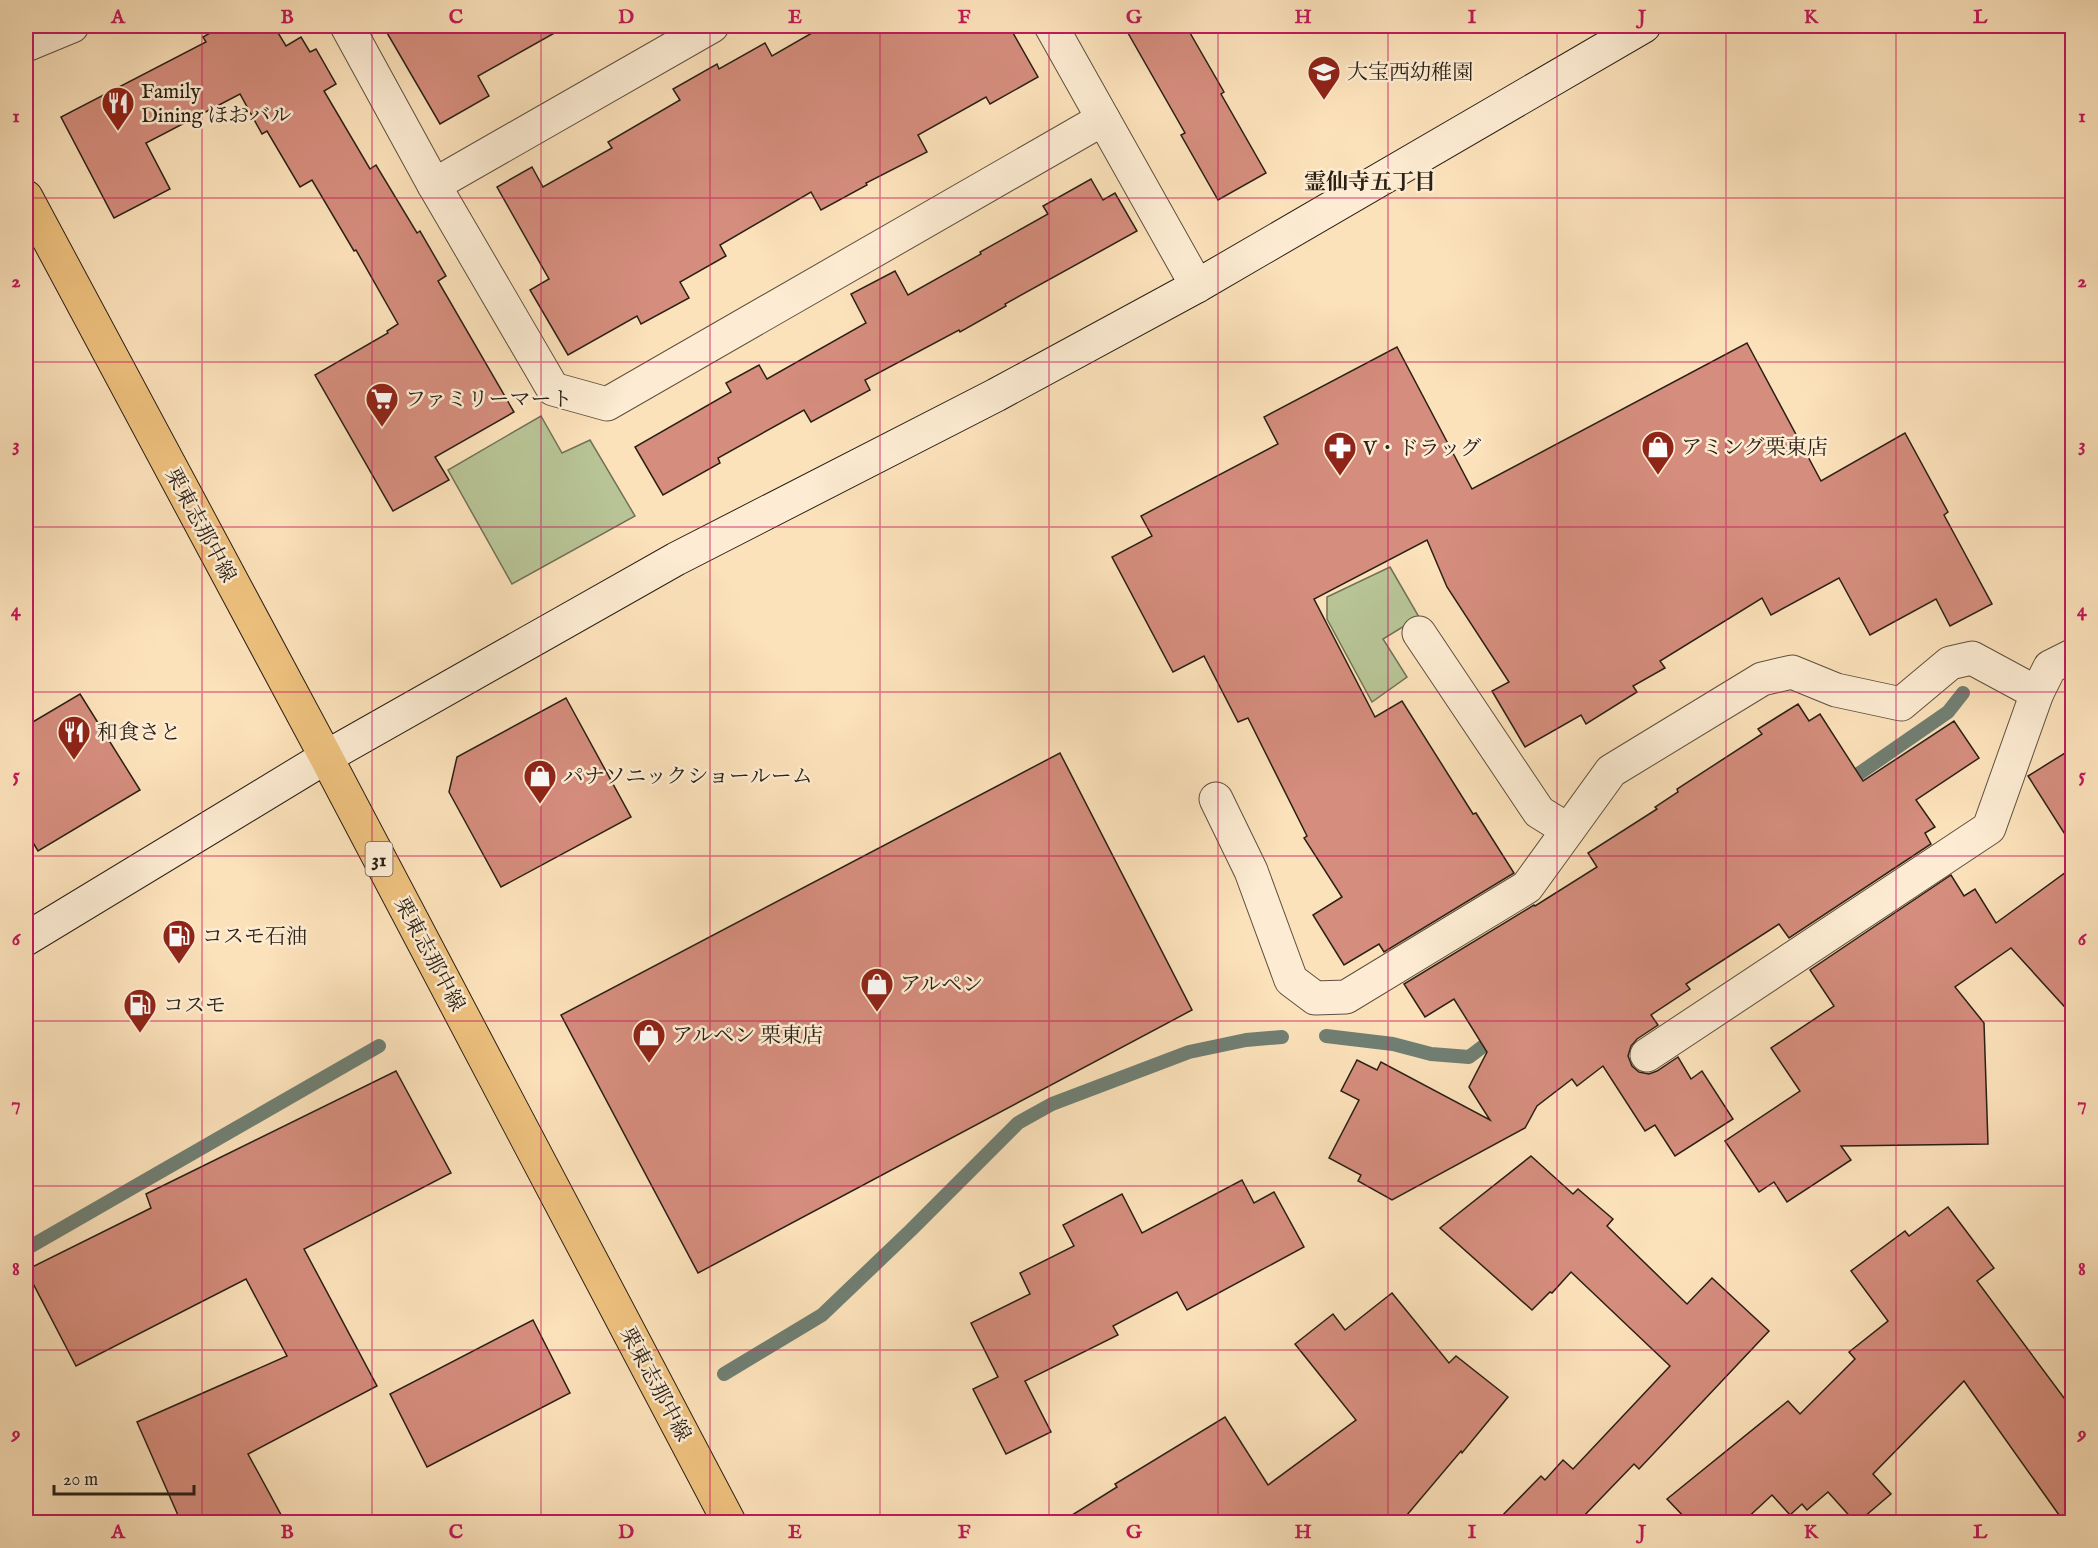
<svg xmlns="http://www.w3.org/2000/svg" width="2098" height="1548" viewBox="0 0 2098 1548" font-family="'IM FELL English','Noto Serif JP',serif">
<rect width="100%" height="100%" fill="#fce2bb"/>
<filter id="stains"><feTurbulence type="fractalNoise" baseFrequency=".00333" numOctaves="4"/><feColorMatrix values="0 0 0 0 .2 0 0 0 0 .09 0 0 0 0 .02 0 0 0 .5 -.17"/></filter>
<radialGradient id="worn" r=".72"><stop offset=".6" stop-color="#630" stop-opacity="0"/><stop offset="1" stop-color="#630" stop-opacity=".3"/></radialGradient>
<g fill="#b8c496" stroke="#717256" stroke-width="1.5">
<polygon points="541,416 562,453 590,440 635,516 512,584 448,470"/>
<polygon points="1390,567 1419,617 1383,639 1407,677 1372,702 1327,619 1327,597"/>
</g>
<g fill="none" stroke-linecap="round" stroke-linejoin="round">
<g stroke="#707f73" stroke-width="14">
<polyline points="1844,784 1948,712 1963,693"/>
<polyline points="1326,1036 1393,1044 1431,1054 1469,1057 1498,1035"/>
<polyline points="26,1249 379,1046"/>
<polyline points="724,1374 822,1315 911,1230 1018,1123 1052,1104 1189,1052 1246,1040 1282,1037"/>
</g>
</g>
<g fill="#d58d7d" stroke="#2a2015" stroke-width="1.5">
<polygon points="222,26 274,26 286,46 301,37 310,52 316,49 336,84 324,91 370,169 376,165 417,233 420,231 446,276 438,281 514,412 435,457 449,480 393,511 315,375 388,333 387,331 398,324 356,250 354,251 312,180 300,187 267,131 262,134 240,94 146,143 170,189 114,218 61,117 206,42 203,37"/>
<polygon points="383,26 567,26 478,76 489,96 440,124"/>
<polygon points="824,26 1009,26 1038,77 990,104 986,97 918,135 927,152 866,183 867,185 821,210 811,192 720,245 726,256 680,282 689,298 641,324 637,316 568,355 530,290 549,279 497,187 532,167 543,187 612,148 608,142 680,100 673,89 717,64 719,69 765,43 772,56"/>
<polygon points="1124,26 1186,26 1224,92 1221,94 1266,173 1218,200 1181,135 1185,133"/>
<polygon points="1091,179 1103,200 1115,193 1137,231 1005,304 1006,306 960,332 959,330 865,380 870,390 811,422 804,410 718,458 720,463 663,495 635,447 731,392 726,383 759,365 767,379 866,323 851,294 895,271 908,295 981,254 980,252 1048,214 1043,206"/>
<polygon points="1747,343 1821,481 1905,433 1948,512 1944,515 1992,604 1950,626 1936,599 1870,635 1839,578 1771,615 1762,598 1660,661 1665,668 1633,686 1637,692 1586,724 1581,715 1525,747 1492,691 1509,682 1447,587 1427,540 1314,599 1375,717 1402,701 1473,814 1476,813 1514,873 1384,952 1379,944 1344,965 1313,915 1342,897 1304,838 1307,836 1248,718 1238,722 1204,656 1173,672 1112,557 1152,536 1141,516 1278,444 1264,417 1397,347 1472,489"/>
<polygon points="80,694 140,790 38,851 26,831 26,726"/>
<polygon points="566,698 631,817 501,887 449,792 457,757"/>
<polygon points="1798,704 1809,721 1820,714 1863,781 1954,721 1979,758 1916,800 1935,827 1925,833 1931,844 1789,938 1779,924 1686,984 1690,989 1651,1015 1658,1025 1637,1039 1631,1046 1628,1056 1632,1066 1639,1072 1649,1074 1657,1071 1678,1057 1691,1079 1702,1071 1733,1119 1675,1156 1655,1125 1645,1131 1603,1066 1577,1086 1572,1079 1537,1106 1525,1128 1392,1200 1358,1181 1361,1175 1329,1158 1359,1100 1341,1091 1357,1060 1377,1070 1381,1062 1490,1120 1469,1087 1487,1052 1454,999 1425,1017 1404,984 1534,905 1535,906 1597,867 1588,853 1657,809 1655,807 1678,792 1677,789 1762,734 1758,729"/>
<polygon points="2073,748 2073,847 2028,776"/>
<polygon points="1060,753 1192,1010 698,1273 561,1015"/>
<polygon points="2073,867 2073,1016 2011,948 1955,987 1984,1023 1988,1144 1841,1146 1851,1160 1787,1202 1774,1182 1759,1192 1725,1141 1800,1091 1771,1048 1834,1006 1810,970 1951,875 1964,896 1975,889 1996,923"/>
<polygon points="396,1071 451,1173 304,1249 377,1386 248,1454 285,1522 181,1522 137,1422 287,1356 246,1279 76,1366 26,1270 151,1208 146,1194"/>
<polygon points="1531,1156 1573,1194 1578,1189 1613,1219 1607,1226 1687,1304 1712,1278 1769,1331 1639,1469 1634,1464 1578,1522 1496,1522 1541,1476 1545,1480 1563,1460 1573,1469 1670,1366 1571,1272 1552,1293 1550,1292 1532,1310 1440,1228"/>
<polygon points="1242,1180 1254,1203 1274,1192 1304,1247 1187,1310 1177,1292 1113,1326 1118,1335 1025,1381 1051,1432 1006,1454 973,1389 998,1377 971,1323 1030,1294 1020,1273 1074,1246 1063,1225 1122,1194 1142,1233"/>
<polygon points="1948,1207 1994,1268 1977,1281 2073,1410 2073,1522 2064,1522 1964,1381 1873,1474 1891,1494 1858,1522 1855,1522 1828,1492 1807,1510 1802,1504 1790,1515 1772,1495 1743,1522 1689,1522 1667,1499 1788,1401 1800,1414 1855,1359 1849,1352 1888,1321 1851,1271 1905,1231 1909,1236"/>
<polygon points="1392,1293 1449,1363 1456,1356 1508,1397 1462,1453 1461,1451 1401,1522 1061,1522 1117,1487 1115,1484 1225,1417 1268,1485 1356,1420 1295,1344 1333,1314 1345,1330"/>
<polygon points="533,1320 570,1393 427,1467 390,1394"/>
</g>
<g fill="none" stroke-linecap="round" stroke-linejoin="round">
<g stroke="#5e503e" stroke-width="35">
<g id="street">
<polyline points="347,26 434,185 553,389 607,404 1103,119"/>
<polyline points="1051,26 1197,286"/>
<polyline points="26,45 72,26"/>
<polyline points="434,185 712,26"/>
<polyline points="1419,633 1539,812 1568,830"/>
<polyline points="1216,799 1251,871 1291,980 1315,998 1346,997 1527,887 1611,771 1762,679 1792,672 1836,690 1901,704 1950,663 1972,658 2037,693"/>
<polyline points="1647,1055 1989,828 2037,693 2050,667 2072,656"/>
</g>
</g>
<g stroke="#2a2015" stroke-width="35">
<polyline id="secondary" points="26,939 326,757 676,559 996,395 1197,286 1644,26"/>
</g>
<g stroke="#2a2015" stroke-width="35">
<polyline id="primary" points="26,197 326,757 729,1522"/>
</g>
<use href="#street" stroke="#fdecd3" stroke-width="33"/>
<use href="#secondary" stroke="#fdecd3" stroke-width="33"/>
<use href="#primary" stroke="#eec17e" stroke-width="33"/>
</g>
<path fill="none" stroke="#c2185b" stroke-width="1.5" stroke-opacity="0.55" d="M202 26V1522M372 26V1522M541 26V1522M710 26V1522M880 26V1522M1049 26V1522M1218 26V1522M1388 26V1522M1557 26V1522M1726 26V1522M1896 26V1522M26 198H2072M26 362H2072M26 527H2072M26 692H2072M26 856H2072M26 1021H2072M26 1186H2072M26 1350H2072"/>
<defs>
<g id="school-pin" transform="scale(1.725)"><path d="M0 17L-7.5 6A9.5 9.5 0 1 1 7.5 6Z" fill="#8f2418" stroke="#fdecd3"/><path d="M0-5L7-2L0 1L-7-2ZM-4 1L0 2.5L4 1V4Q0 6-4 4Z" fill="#fff"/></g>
<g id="restaurant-pin" transform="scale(1.725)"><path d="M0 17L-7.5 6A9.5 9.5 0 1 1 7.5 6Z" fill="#8f2418" stroke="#fdecd3"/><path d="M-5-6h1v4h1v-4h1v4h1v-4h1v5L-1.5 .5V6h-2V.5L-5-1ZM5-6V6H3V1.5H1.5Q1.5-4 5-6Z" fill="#fff"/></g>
<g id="supermarket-pin" transform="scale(1.725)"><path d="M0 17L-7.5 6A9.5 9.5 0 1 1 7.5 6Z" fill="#8f2418" stroke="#fdecd3"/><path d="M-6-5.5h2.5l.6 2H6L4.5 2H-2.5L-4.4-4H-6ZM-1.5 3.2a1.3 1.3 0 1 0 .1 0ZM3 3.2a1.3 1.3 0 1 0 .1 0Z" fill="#fff"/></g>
<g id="shop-pin" transform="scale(1.725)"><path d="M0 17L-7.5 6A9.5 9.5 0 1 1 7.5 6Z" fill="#8f2418" stroke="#fdecd3"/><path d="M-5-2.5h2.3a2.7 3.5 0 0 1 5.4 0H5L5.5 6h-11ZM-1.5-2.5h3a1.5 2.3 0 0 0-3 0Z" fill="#fff"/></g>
<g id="pharmacy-pin" transform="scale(1.725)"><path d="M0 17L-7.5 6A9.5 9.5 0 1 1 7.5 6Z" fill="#8f2418" stroke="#fdecd3"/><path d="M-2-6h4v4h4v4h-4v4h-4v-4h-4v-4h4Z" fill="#fff"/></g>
<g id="fuel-pin" transform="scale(1.725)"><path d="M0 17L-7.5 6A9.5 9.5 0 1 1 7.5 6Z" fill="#8f2418" stroke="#fdecd3"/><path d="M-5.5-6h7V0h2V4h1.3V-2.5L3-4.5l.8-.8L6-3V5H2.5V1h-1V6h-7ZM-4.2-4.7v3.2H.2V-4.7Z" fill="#fff"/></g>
</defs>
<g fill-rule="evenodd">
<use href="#school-pin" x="1324" y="72"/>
<use href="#restaurant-pin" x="118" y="103"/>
<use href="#supermarket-pin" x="382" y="399"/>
<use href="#shop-pin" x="1658" y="447"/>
<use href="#pharmacy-pin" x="1340" y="448"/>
<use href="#restaurant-pin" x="74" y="732"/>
<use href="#shop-pin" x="540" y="776"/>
<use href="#fuel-pin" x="179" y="936"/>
<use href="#shop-pin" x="877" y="984"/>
<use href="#fuel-pin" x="140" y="1005"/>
<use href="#shop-pin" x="649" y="1035"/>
</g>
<g text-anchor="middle" stroke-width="5" stroke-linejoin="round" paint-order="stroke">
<rect fill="#fdecd3" stroke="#695d4e" stroke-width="1.5" x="365.5" y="842" width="27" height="34" rx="4.5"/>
<g font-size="20" font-weight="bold" fill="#2a2015">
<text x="379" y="866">31</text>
</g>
<g font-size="21" fill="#2a2015" stroke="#fdecd3" text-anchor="start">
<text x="1347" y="79">大宝西幼稚園</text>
<text x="141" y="98">Family<tspan x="141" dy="24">Dining ほおバル</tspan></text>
<text x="405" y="406">ファミリーマート</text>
<text x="1681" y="454">アミング栗東店</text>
<text x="1363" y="455">V・ドラッグ</text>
<text x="97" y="739">和食さと</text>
<text x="563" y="783">パナソニックショールーム</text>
<text x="202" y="943">コスモ石油</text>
<text x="900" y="991">アルペン</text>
<text x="163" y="1012">コスモ</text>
<text x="672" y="1042">アルペン 栗東店</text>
</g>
<g font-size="21" fill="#2a2015" stroke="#fdecd3">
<text transform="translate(201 525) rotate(62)" y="7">栗東志那中線</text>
<text transform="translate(430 954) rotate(62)" y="7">栗東志那中線</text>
<text transform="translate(656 1384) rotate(62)" y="7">栗東志那中線</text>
</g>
<g font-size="22" font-weight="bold" fill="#2a2015" stroke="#fdecd3">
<text x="1370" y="189">霊仙寺五丁目</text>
</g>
</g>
<rect width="2098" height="1548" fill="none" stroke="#fce2bb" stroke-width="66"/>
<path d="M54 1485v9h140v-9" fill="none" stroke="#2a2015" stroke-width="3"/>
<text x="63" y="1485" font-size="18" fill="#2a2015" stroke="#fdecd3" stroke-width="4.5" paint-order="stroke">20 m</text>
<rect x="33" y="33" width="2032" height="1482" fill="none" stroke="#c2185b" stroke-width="2"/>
<g font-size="20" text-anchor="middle" font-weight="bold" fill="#c2185b">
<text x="118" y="23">A</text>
<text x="287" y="23">B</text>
<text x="456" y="23">C</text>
<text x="626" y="23">D</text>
<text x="795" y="23">E</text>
<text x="964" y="23">F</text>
<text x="1134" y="23">G</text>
<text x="1303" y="23">H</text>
<text x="1472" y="23">I</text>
<text x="1642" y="23">J</text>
<text x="1811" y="23">K</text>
<text x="1980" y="23">L</text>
<text x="16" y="122">1</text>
<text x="2082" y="122">1</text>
<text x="16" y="287">2</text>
<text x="2082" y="287">2</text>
<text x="16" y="451">3</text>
<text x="2082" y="451">3</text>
<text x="16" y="616">4</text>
<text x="2082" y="616">4</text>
<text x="16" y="781">5</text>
<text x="2082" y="781">5</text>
<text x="16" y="945">6</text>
<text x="2082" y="945">6</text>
<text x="16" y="1110">7</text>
<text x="2082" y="1110">7</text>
<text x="16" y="1275">8</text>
<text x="2082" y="1275">8</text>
<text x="16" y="1439">9</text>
<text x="2082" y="1439">9</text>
<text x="118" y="1538">A</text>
<text x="287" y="1538">B</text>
<text x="456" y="1538">C</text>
<text x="626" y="1538">D</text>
<text x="795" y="1538">E</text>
<text x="964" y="1538">F</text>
<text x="1134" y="1538">G</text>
<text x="1303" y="1538">H</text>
<text x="1472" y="1538">I</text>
<text x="1642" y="1538">J</text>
<text x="1811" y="1538">K</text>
<text x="1980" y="1538">L</text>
</g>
<rect width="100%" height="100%" filter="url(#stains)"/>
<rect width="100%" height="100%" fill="url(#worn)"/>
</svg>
